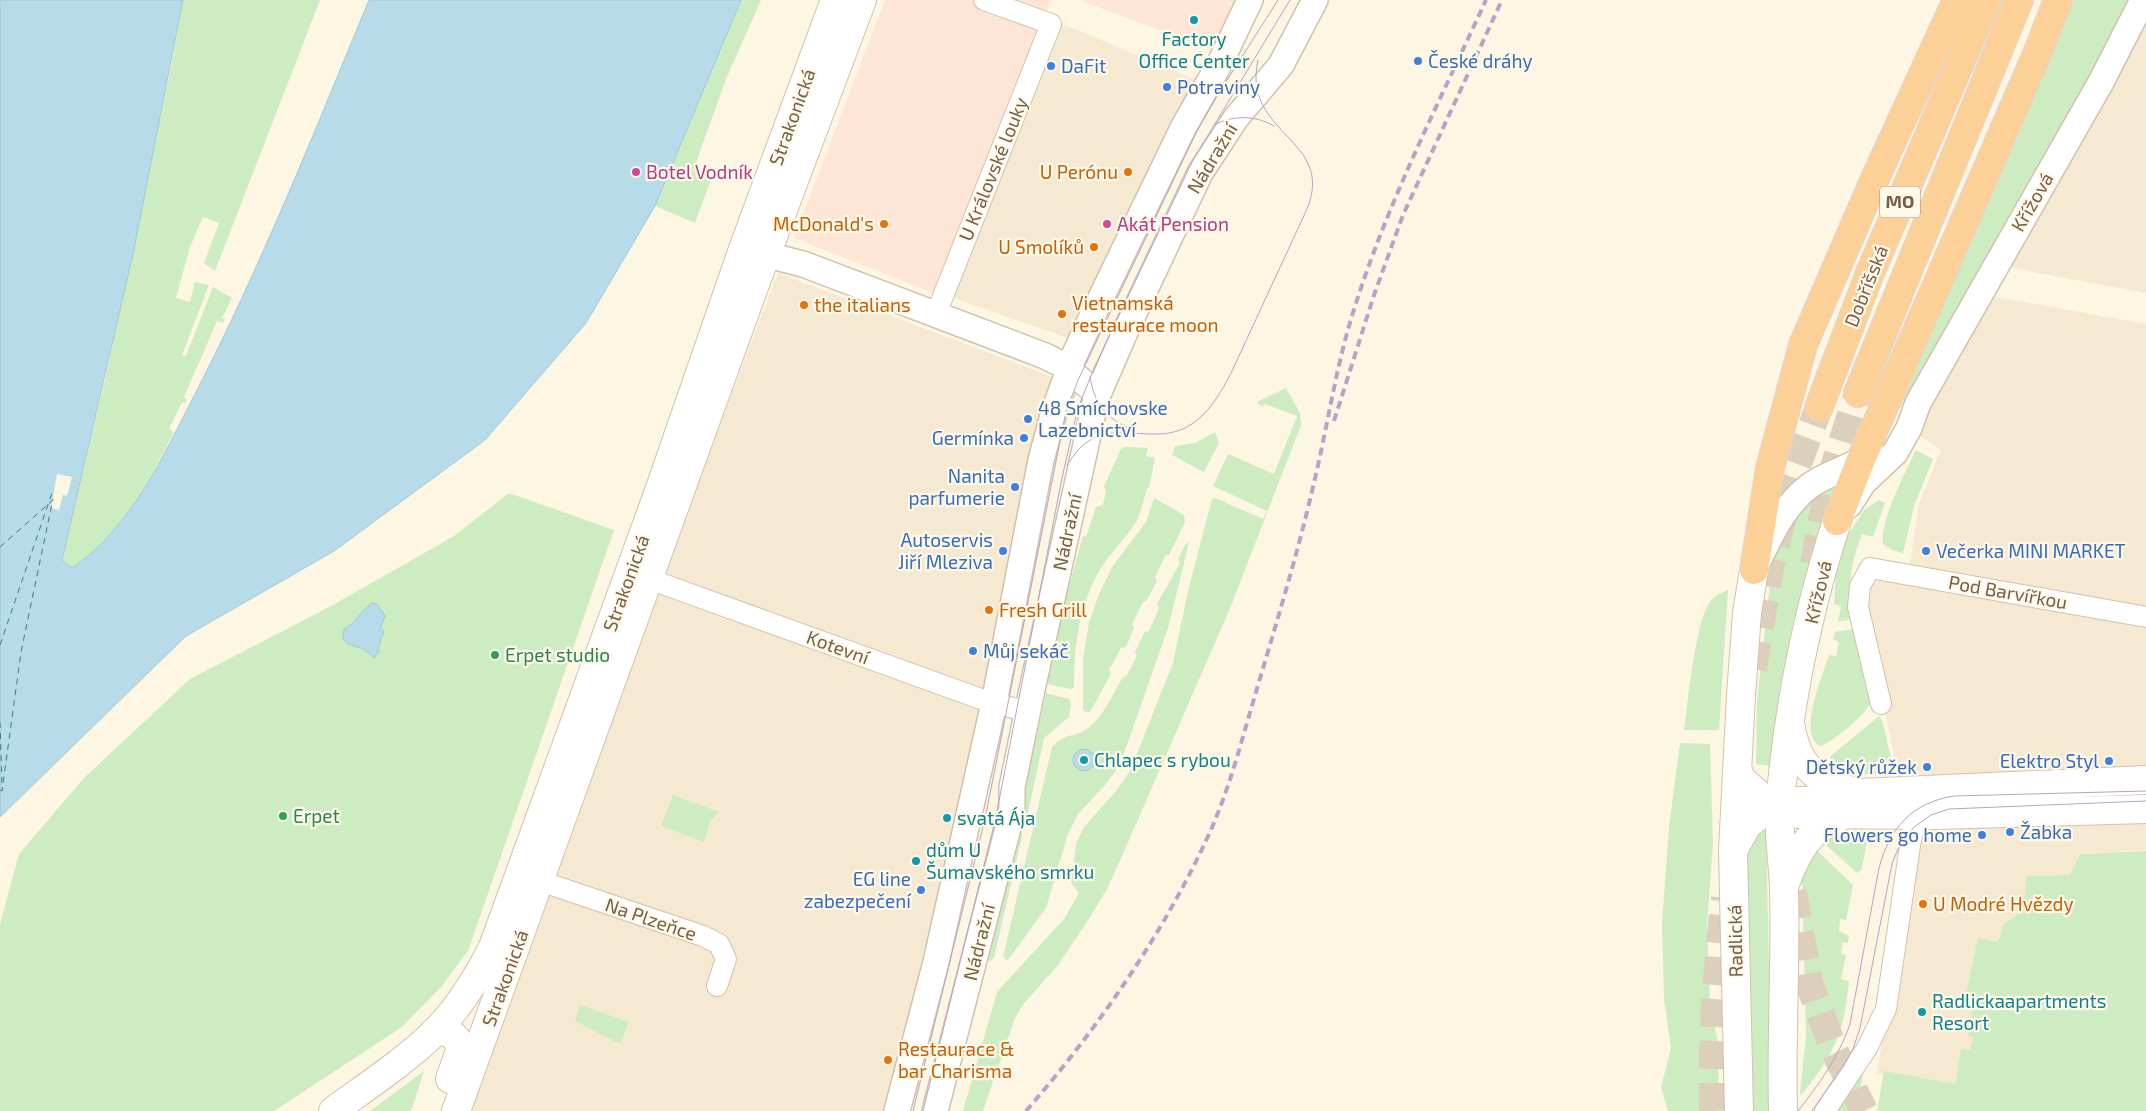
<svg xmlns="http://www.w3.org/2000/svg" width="2146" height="1111" viewBox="0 0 2146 1111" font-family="'Exo 2',sans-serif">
<rect width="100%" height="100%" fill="#fdf6e3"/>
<g fill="#f5e9d1">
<polygon points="2146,12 2146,293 2007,267"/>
<polygon points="1058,22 1196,80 1068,338 951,297"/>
<polygon points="778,273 1052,377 980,730 888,1111 466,1111 655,594"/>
<polygon points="1991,296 2146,324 2146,775 1900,784 1864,606 1872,580 1907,585 1919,503 1941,450 1915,433"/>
<polygon points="2146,816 2146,850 2080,854 2070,875 2027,876 2022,912 2004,924 1981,1092 1877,1073 1915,844 1927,824"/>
</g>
<g fill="#fee6d6">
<polygon points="885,0 1051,0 936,294 794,238"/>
<polygon points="1079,0 1235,0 1212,50"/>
</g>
<g fill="#ceecc1">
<path d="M183 0H320L215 271 204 263 219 223 203 217 190 247 176 298 190 302 195 282 209 285 182 355 186 356 213 287 232 298 222 318 225 319 223 323 217 321 184 397 187 400 185 404 182 402 169 429 174 432C148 483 120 536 72 568L62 560 106 375 171 67Z"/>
<polygon points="741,0 761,0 726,79 693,171 711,179 695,223 655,206"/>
<polygon points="2067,0 2131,0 2123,20 1887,430"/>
<polygon points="1286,388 1300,413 1301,425 1231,606 1126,847 1107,889 1087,922 1058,965 1025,1002 1015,1018 983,1111 963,1111 997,992 1064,919 1079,893 1071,883 1076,844 1084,827 1117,790 1130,771 1173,663 1188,591 1212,499 1215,498 1263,519 1267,511 1213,486 1228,454 1274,474 1297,416 1265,404 1262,407 1257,402"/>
<polygon points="1215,432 1219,443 1204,472 1172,455 1175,446 1195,443"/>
<path d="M1124 447 1148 448 1146 456 1155 458 1149 488H1147C1144 498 1142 509 1138 518 1130 534 1111 552 1101 568 1079 604 1074 646 1074 687L1070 689 1047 684 1064 604 1083 536 1086 537 1096 507 1103 505 1106 491 1104 486 1121 449Z"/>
<path d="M1916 450 1933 459 1914 506 1903 553 1892 550 1883 544C1879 522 1906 471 1916 450Z"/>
<polygon points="1838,480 1802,591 1783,679 1770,766 1756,764 1757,701 1771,573 1778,541 1800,505"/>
<polygon points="509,493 614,530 468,951 441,987 402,1027 274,1111 0,1111 0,924 19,854 84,778 190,679 333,605 454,536"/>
<polygon points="1154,498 1184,515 1185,522 1169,555 1166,555 1155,577 1157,581 1146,601 1143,602 1132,624 1134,628 1126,647 1121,648 1109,670 1111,674 1090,712 1085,712 1083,708 1083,660 1089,622 1099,594 1112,567 1146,522"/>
<path d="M1879 500 1885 503 1873 537 1862 534C1850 563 1848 589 1850 619L1838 622 1841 606 1834 604 1836 572 1839 555 1849 533 1864 510Z"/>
<path d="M1189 542 1169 625 1120 765 1105 785 1078 814 1068 834 1046 908 1008 960H1006L1003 957 1052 747C1066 732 1074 738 1087 729 1103 718 1113 693 1123 677H1126L1137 656 1135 652 1145 631 1148 632 1159 609 1157 604 1180 563 1178 559 1185 545Z"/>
<path d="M1728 590 1719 730H1684C1688 701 1695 625 1709 603 1714 596 1721 593 1728 590Z"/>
<path d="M1854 629 1872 700C1865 716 1837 738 1821 746 1796 736 1823 675 1829 655L1836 656 1839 642 1833 639 1835 632Z"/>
<polygon points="1046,693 1069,699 1071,704 1069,717 1044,738 1026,822 1018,822"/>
<path d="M1879 716 1882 720 1893 767 1891 772C1871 777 1849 774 1831 765L1829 759 1832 755Z"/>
<polygon points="1680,743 1710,744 1713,844 1707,926 1710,1003 1718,1044 1719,1111 1668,1111 1661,1087 1671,1048 1664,999 1662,924 1669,827"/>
<polygon points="673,795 719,812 710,821 704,842 661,826"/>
<polygon points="1766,825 1772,1111 1751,1111 1747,848 1751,833"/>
<path d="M1865 829 1868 834 1862 869 1857 873 1826 845C1834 832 1850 830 1865 829Z"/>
<polygon points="1016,831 1022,833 1022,836 994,958 990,961 984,960"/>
<path d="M1812 846 1853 885 1846 920 1840 919 1839 931 1849 936 1848 943 1843 942 1841 954 1846 955 1841 979 1849 981C1847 995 1846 1010 1842 1024 1836 1049 1818 1075 1801 1095L1800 1093 1806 1036 1802 879 1803 867Z"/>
<polygon points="2146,851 2146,1111 1877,1111 1884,1071 1955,1084 1961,1049 1970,1050 1973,1037 1968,1036 1975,996 1966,994 1978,938 1998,942 2004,924 2022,912 2027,876 2070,875 2080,854"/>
<polygon points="580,1005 629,1022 620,1044 575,1021"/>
<polygon points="424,1071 411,1111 370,1111"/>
<polygon points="1860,1071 1863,1072 1857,1111 1832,1111"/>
</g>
<g fill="#b7dbe8" stroke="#9ccada">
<path d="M0 0H183L133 254 62 560 72 568C131 528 163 456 195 394 261 266 314 133 369 0H741L655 206 586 323 485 440 334 551 186 636 0 817Z"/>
<path d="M372 603 377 604 385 616 380 629 384 631 379 645V651L374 658 364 649 348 644 343 639 344 629C356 624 361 610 372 603Z"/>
<circle cx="1084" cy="760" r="11"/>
</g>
<polygon fill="#fdf6e3" points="57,474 72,477 67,496 63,495 59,510 51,508"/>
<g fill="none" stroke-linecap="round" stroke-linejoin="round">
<g stroke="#40778b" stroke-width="1" stroke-dasharray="6 5" stroke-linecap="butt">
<polyline points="0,547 53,500"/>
<polyline points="0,645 52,493"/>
<polyline points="0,722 2,787"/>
<polyline points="0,790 2,791 21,652 53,499"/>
</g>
<g stroke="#dcd0bc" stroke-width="28" stroke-dasharray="28 14" stroke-linecap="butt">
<polyline points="1814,564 1829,483 1858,393"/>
<polyline points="1753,669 1770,568 1791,482 1819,407"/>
<polyline points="1793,891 1809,983 1834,1050 1864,1111"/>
<path d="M1713 1111C1711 1040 1717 968 1725 898"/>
</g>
<g stroke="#d1c1ac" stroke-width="22">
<g id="minor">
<polyline points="936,314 1051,24 984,0"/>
<polyline points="649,579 981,699 1027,712"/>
<polyline points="1881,704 1858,607 1860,586 1870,568 2146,617"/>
<polyline points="540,881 703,936 719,944 726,959 717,986"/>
<polyline points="1825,1111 1867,1048 1886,1009 1911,839 1917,815"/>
</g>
</g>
<g stroke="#d1c1ac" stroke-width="28">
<g id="tertiary">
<polyline points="748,250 803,264 1045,356 1061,364 1098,394"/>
<polyline points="1849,505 1863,483 1895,453 1909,428 1918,403 2101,82 2143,0"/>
<path d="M1758 561C1772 532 1788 498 1817 481 1835 471 1855 465 1872 454"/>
<polyline points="897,1111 936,962 994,703 1041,460 1054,412 1073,358 1096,308 1183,128 1221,61 1250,0"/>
<polyline points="935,1111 1009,824 1012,808 1012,787 1033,685 1096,399 1125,332 1200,173 1236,118 1281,65 1315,0"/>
</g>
</g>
<g stroke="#d5c1a9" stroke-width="30">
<g id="secondary">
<path d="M1791 728C1798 769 1820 783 1859 793"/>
<polyline points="1738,771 1741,779 1763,798 1799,814 1936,815 2146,809"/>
<polyline points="1734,849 1747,825 1762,813 1799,801 1825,800 1860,793 2146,780"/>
<path d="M1784 886C1799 848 1806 833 1843 815"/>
<path d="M434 1032C447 1029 457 1035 461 1048L450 1079"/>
<path d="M333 1111C367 1086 404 1062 434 1033 458 1009 478 977 493 947L658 494 743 249 835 0"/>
<polyline points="456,1111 754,287 862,0"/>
<polyline points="1739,1111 1733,850 1741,695 1747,613 1754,570"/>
<path d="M1783 1111C1781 1037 1786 962 1784 888 1783 860 1778 834 1780 805 1788 709 1807 613 1837 521"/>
</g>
</g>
<g stroke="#ded8d3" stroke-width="30">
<g id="trunk">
<polyline points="1858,393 2019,0"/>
<polyline points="1819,407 1870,273 1987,0"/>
<polyline points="1837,521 1860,462 2037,54 2058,0"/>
<polyline points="1754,570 1770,468 1803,345 1877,174 1957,0"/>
</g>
</g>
<use href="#minor" stroke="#fff" stroke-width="20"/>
<use href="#tertiary" stroke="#fff" stroke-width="25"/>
<use href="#secondary" stroke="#fff" stroke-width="28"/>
<use href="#trunk" stroke="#fdd098" stroke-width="28"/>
<g stroke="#baa1c7" stroke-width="1">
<path d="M1214 125C1232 115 1256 115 1274 126"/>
<path d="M1090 376C1093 403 1110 423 1135 430"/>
<path d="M1067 466C1099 407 1146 449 1187 427 1208 416 1222 391 1232 371L1307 209C1336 138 1241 135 1258 60"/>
<polyline points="913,1111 985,819 1066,411 1079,378 1196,133 1217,96 1278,0"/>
<polyline points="923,1111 995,821 1062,478 1078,408 1095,366 1193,160 1290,0"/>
<path d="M1798 1111C1819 1084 1839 1057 1850 1024L1879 868C1890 828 1911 803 1954 796L2146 791"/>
<polyline points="1812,1111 1843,1067 1853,1049 1860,1028 1892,864 1900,844 1914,827 1931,815 1949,809 2146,801"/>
</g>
<g stroke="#baa1c7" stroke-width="4" stroke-dasharray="8 5" stroke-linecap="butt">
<polyline points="1334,421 1374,295 1403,215 1502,0"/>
<path d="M1026 1111C1099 1027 1164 933 1210 832 1230 787 1242 739 1256 692 1276 624 1297 556 1313 487 1326 433 1334 379 1349 326 1382 213 1437 107 1486 0"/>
</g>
</g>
<g fill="#0f9aa8" stroke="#fff9ea" stroke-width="2">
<circle cx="1194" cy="20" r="5"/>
<circle cx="1084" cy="760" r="5"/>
<circle cx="947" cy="818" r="5"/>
<circle cx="916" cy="861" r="5"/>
<circle cx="1922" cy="1012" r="5"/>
</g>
<g fill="#3f7fe0" stroke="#fff9ea" stroke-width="2">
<circle cx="1418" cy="61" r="5"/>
<circle cx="1051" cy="66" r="5"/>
<circle cx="1167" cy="87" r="5"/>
<circle cx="1028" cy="419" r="5"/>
<circle cx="1024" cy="438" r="5"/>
<circle cx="1015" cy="487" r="5"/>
<circle cx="1003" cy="551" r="5"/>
<circle cx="1926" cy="551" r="5"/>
<circle cx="973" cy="651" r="5"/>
<circle cx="2109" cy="761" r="5"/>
<circle cx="1927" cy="767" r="5"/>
<circle cx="2010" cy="832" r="5"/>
<circle cx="1982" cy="835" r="5"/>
<circle cx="921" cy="890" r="5"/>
</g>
<g fill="#d1479c" stroke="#fff9ea" stroke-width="2">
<circle cx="636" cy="172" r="5"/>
<circle cx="1107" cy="224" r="5"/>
</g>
<g fill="#e8710a" stroke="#fff9ea" stroke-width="2">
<circle cx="1128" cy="172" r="5"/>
<circle cx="884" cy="224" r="5"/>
<circle cx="1094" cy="247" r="5"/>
<circle cx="804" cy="305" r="5"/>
<circle cx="1062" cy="314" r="5"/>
<circle cx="989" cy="610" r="5"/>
<circle cx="1923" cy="904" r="5"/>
<circle cx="888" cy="1060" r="5"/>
</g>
<g fill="#2e9e5b" stroke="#fff9ea" stroke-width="2">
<circle cx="495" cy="655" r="5"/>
<circle cx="283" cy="816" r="5"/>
</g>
<g text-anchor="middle" stroke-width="4.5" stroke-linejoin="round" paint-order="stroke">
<rect fill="#fff9ea" stroke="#a08c79" stroke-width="1" x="1880" y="186.5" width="40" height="31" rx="4"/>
<g font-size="18" font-weight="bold" fill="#775e48">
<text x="1900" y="208">MO</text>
</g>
<g font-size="19" fill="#0d838f" stroke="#fff9ea" text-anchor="start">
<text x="1194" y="46" text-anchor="middle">Factory<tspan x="1194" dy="22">Office Center</tspan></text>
<text x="1094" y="767">Chlapec s rybou</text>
<text x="957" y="825">svatá Ája</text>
<text x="926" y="857">dům U<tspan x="926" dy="22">Šumavského smrku</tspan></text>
<text x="1932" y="1008">Radlickaapartments<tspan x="1932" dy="22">Resort</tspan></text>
</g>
<g font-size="19" fill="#366cbe" stroke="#fff9ea" text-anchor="start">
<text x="1428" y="68">České dráhy</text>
<text x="1061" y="73">DaFit</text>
<text x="1177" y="94">Potraviny</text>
<text x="1038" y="415">48 Smíchovske<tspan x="1038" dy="22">Lazebnictví</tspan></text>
<text x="1014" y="445" text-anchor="end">Germínka</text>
<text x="1005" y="483" text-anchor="end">Nanita<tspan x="1005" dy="22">parfumerie</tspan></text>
<text x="993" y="547" text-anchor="end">Autoservis<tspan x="993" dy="22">Jiří Mleziva</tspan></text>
<text x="1936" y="558">Večerka MINI MARKET</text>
<text x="983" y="658">Můj sekáč</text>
<text x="2099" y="768" text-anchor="end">Elektro Styl</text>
<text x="1917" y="774" text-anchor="end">Dětský růžek</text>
<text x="2020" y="839">Žabka</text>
<text x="1972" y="842" text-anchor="end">Flowers go home</text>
<text x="911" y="886" text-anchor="end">EG line<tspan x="911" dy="22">zabezpečení</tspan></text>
</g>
<g font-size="19" fill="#775e48" stroke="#fff9ea">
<text transform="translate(792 117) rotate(-70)" y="7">Strakonická</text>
<text transform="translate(1212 158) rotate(-59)" y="7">Nádražní</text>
<text transform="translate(993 169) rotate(-68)" y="7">U Královské louky</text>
<text transform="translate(2032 202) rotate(-60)" y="7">Křížová</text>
<text transform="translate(1866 286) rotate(-68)" y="7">Dobříšská</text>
<text transform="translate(1067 532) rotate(-78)" y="7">Nádražní</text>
<text transform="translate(626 583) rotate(-70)" y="7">Strakonická</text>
<text transform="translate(1818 592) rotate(-77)" y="7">Křížová</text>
<text transform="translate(2008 592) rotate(10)" y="7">Pod Barvířkou</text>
<text transform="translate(838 647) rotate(20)" y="7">Kotevní</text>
<text transform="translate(651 919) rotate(19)" y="7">Na Plzeňce</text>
<text transform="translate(1735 941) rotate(-91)" y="7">Radlická</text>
<text transform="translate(979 942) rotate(-76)" y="7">Nádražní</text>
<text transform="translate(505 978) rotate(-70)" y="7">Strakonická</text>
</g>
<g font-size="19" fill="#b23c85" stroke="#fff9ea" text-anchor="start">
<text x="646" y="179">Botel Vodník</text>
<text x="1117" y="231">Akát Pension</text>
</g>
<g font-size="19" fill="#c56008" stroke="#fff9ea" text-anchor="start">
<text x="1118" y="179" text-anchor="end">U Perónu</text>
<text x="874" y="231" text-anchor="end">McDonald's</text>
<text x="1084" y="254" text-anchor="end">U Smolíků</text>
<text x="1072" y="310">Vietnamská<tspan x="1072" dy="22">restaurace moon</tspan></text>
<text x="814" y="312">the italians</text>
<text x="999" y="617">Fresh Grill</text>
<text x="1933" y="911">U Modré Hvězdy</text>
<text x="898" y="1056">Restaurace &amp;<tspan x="898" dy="22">bar Charisma</tspan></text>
</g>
<g font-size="19" fill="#27864d" stroke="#fff9ea" text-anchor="start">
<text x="505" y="662">Erpet studio</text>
<text x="293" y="823">Erpet</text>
</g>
</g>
</svg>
